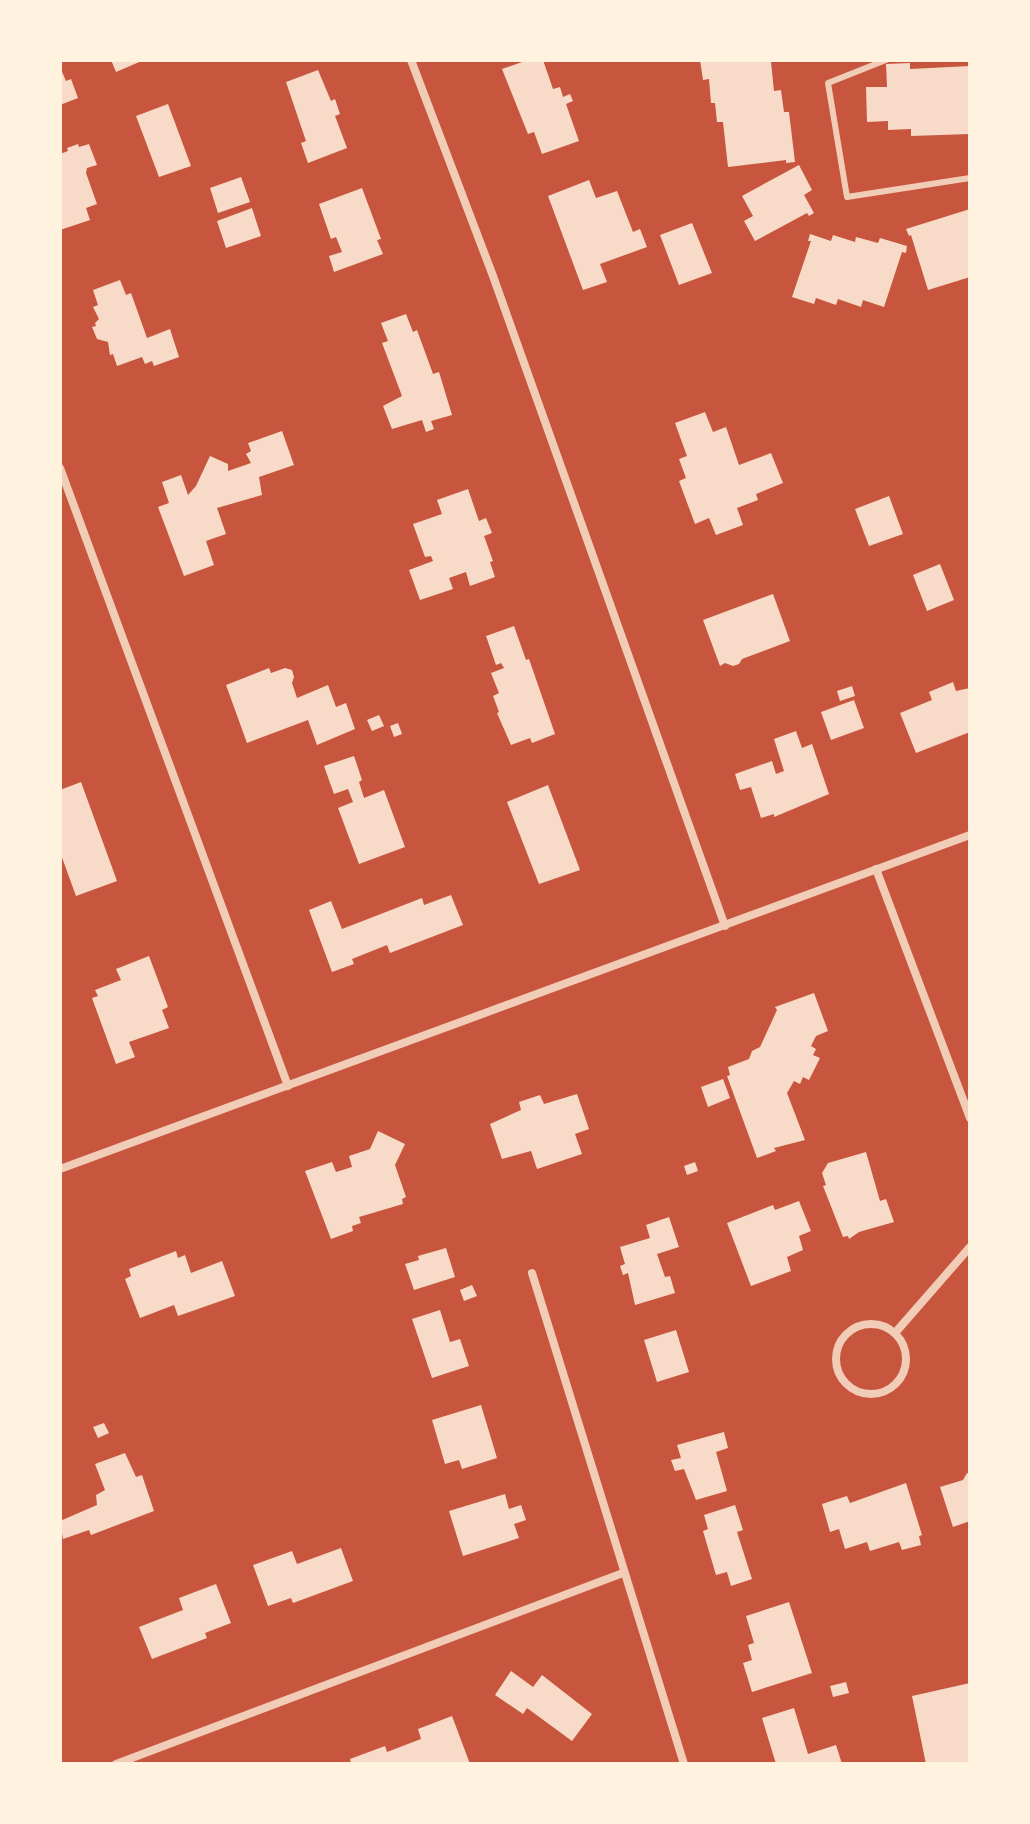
<svg xmlns="http://www.w3.org/2000/svg" width="1030" height="1824" viewBox="0 0 1030 1824" font-family="Helvetica,sans-serif">
<rect width="100%" height="100%" fill="#c8553d"/>
<g fill="#f7dbc8">
<polygon points="111,60 144,60 116,72"/>
<polygon points="528,60 543,60 553,89 560,87 563,97 570,94 573,101 566,104 579,141 542,154 534,132 528,134 502,69"/>
<polygon points="700,60 771,62 774,91 781,90 784,112 789,112 795,162 786,163 786,160 728,167 723,122 717,122 715,103 711,103 709,79 703,80"/>
<polygon points="910,63 910,69 970,66 970,134 911,136 911,129 888,130 888,121 867,122 866,87 887,87 886,64"/>
<polygon points="60,67 66,81 71,79 78,98 60,105"/>
<polygon points="318,70 331,101 335,99 340,114 335,116 347,148 308,163 301,143 306,141 286,82"/>
<polygon points="168,104 191,166 159,177 136,116"/>
<polygon points="78,144 79,147 89,144 97,165 87,168 86,173 97,204 86,208 90,220 60,230 60,154 68,151 67,148"/>
<polygon points="799,165 812,190 804,195 814,213 809,216 807,213 755,241 744,221 753,216 742,196"/>
<polygon points="241,177 250,202 218,213 210,188"/>
<polygon points="589,180 596,198 617,191 633,232 640,229 647,247 600,264 607,282 583,290 548,196"/>
<polygon points="362,188 381,239 377,240 383,254 334,272 329,256 342,252 336,237 331,239 319,204"/>
<polygon points="252,208 261,236 226,248 217,221"/>
<polygon points="970,209 970,277 928,290 911,235 909,236 906,229"/>
<polygon points="692,223 712,273 679,285 660,235"/>
<polygon points="810,234 831,241 833,235 855,242 856,237 878,243 880,238 907,246 906,253 902,252 884,307 863,300 861,307 838,299 836,305 816,298 814,304 792,297 811,241 808,241"/>
<polygon points="120,280 126,295 131,293 147,338 170,329 179,357 154,366 152,361 145,364 142,357 117,366 113,354 110,355 108,342 97,339 92,327 96,326 95,323 99,319 93,307 98,305 93,290"/>
<polygon points="406,314 413,332 417,330 433,374 439,372 452,415 431,421 434,429 426,432 422,420 392,429 383,406 402,396 382,343 388,341 381,323"/>
<polygon points="705,412 713,432 726,427 739,465 771,453 783,483 756,494 758,500 737,508 743,525 716,535 709,518 695,524 679,481 686,478 679,459 687,456 675,423"/>
<polygon points="282,431 294,465 259,477 262,495 217,508 226,534 206,541 214,565 184,576 158,507 169,503 162,482 181,475 188,495 196,486 210,456 228,464 228,471 251,463 246,454 251,451 248,443"/>
<polygon points="468,489 479,521 486,518 492,533 484,536 493,561 490,562 495,577 470,586 466,572 449,578 453,589 420,600 409,570 433,561 431,556 425,557 413,524 442,514 437,500"/>
<polygon points="889,496 903,534 869,546 855,509"/>
<polygon points="940,564 954,600 927,611 913,575"/>
<polygon points="773,594 790,641 742,659 739,664 733,666 725,663 720,666 703,620"/>
<polygon points="514,626 526,660 529,659 555,734 532,743 530,738 511,745 497,713 499,712 493,696 499,693 491,673 504,668 501,663 496,665 486,636"/>
<polygon points="269,668 271,673 285,668 292,670 294,677 292,683 297,698 328,685 336,707 346,703 355,729 317,745 308,720 247,743 226,685"/>
<polygon points="953,682 956,691 970,688 970,732 916,753 900,713 932,700 929,692"/>
<polygon points="852,686 855,696 840,701 837,691"/>
<polygon points="854,700 864,728 831,740 821,712"/>
<polygon points="379,715 384,726 372,731 367,720"/>
<polygon points="398,723 402,734 394,737 390,726"/>
<polygon points="796,731 802,748 812,744 829,794 774,817 774,814 761,818 751,787 740,790 735,774 772,761 776,774 784,771 774,739"/>
<polygon points="354,756 362,780 359,782 364,798 384,790 405,847 359,864 338,808 353,802 348,789 334,794 324,766"/>
<polygon points="81,782 117,881 76,896 60,852 60,790"/>
<polygon points="548,785 580,870 539,884 507,802"/>
<polygon points="451,895 463,925 390,953 387,945 352,959 354,964 332,972 309,910 331,901 342,929 422,898 424,905"/>
<polygon points="149,956 168,1007 162,1010 169,1028 129,1042 135,1057 116,1064 92,998 98,996 95,990 121,980 116,969"/>
<polygon points="814,993 828,1031 816,1036 811,1046 816,1049 813,1055 820,1058 809,1080 803,1077 800,1084 794,1081 787,1093 805,1140 774,1148 776,1151 757,1158 727,1076 730,1075 728,1067 749,1059 752,1051 760,1047 777,1010 775,1007"/>
<polygon points="723,1079 730,1098 708,1107 701,1087"/>
<polygon points="577,1094 589,1129 575,1134 582,1154 537,1169 531,1151 502,1159 490,1124 521,1110 519,1102 540,1095 544,1104"/>
<polygon points="378,1131 405,1144 395,1165 406,1197 402,1199 403,1204 359,1217 361,1223 352,1226 353,1231 331,1239 305,1171 332,1162 336,1172 352,1167 349,1156 370,1149"/>
<polygon points="866,1152 880,1201 886,1199 894,1222 859,1232 849,1239 848,1236 843,1237 823,1186 826,1185 822,1173 828,1163"/>
<polygon points="695,1162 698,1171 687,1175 684,1166"/>
<polygon points="799,1201 811,1231 799,1236 803,1250 787,1257 791,1271 751,1286 727,1223 773,1205 775,1210"/>
<polygon points="669,1217 679,1247 657,1254 665,1277 670,1276 675,1293 635,1305 628,1273 623,1275 620,1266 625,1264 620,1247 650,1238 646,1225"/>
<polygon points="446,1248 455,1277 414,1290 405,1264 419,1260 418,1256"/>
<polygon points="176,1251 178,1258 185,1255 191,1273 222,1261 235,1296 178,1316 174,1305 140,1318 125,1279 131,1276 129,1269"/>
<polygon points="472,1285 477,1296 464,1301 460,1290"/>
<polygon points="440,1310 450,1342 460,1339 469,1366 432,1378 412,1319"/>
<polygon points="676,1330 689,1372 657,1382 644,1340"/>
<polygon points="481,1405 497,1458 462,1469 459,1460 445,1464 432,1420"/>
<polygon points="104,1423 109,1433 98,1438 93,1427"/>
<polygon points="724,1432 728,1448 716,1452 727,1491 696,1500 684,1469 675,1471 671,1460 681,1458 677,1445"/>
<polygon points="125,1453 136,1477 142,1475 154,1511 91,1535 89,1530 63,1539 60,1521 97,1505 96,1495 105,1490 95,1464"/>
<polygon points="967,1473 970,1474 970,1521 953,1527 940,1487 963,1480"/>
<polygon points="906,1483 922,1535 919,1536 921,1545 902,1550 899,1542 870,1551 867,1542 845,1549 839,1529 830,1532 822,1504 847,1496 850,1503"/>
<polygon points="505,1494 509,1509 521,1505 526,1520 514,1524 519,1538 463,1556 449,1511"/>
<polygon points="735,1505 743,1530 737,1532 752,1579 731,1586 727,1572 716,1575 703,1531 708,1529 704,1515"/>
<polygon points="341,1548 353,1581 293,1603 291,1598 268,1606 253,1565 292,1551 297,1564"/>
<polygon points="216,1584 231,1623 205,1633 207,1638 152,1659 139,1627 183,1610 179,1598"/>
<polygon points="789,1602 812,1673 752,1692 743,1663 752,1660 748,1645 754,1643 746,1616"/>
<polygon points="511,1671 533,1687 542,1675 592,1714 572,1741 527,1708 523,1714 495,1695"/>
<polygon points="846,1682 849,1693 833,1697 830,1686"/>
<polygon points="970,1683 970,1764 926,1764 912,1696"/>
<polygon points="794,1708 808,1754 836,1745 842,1764 776,1764 762,1718"/>
<polygon points="452,1716 470,1764 351,1764 350,1759 385,1746 387,1752 421,1739 418,1729"/>
</g>
<g fill="none" stroke-linecap="round" stroke-linejoin="round">
<polyline stroke="#f1ccb7" stroke-width="6" points="886,60 828,83 847,197 970,178"/>
<g stroke="#f1ccb7" stroke-width="8">
<polyline points="411,60 493,276 725,926"/>
<polyline points="60,468 288,1086"/>
<polyline points="876,869 970,1118"/>
<polyline points="60,1169 970,835"/>
<polyline points="532,1273 684,1764"/>
<circle cx="871" cy="1359" r="35"/>
<polyline points="895,1333 970,1247"/>
<polyline points="116,1764 623,1573"/>
</g>
</g>
<rect width="1030" height="1824" fill="none" stroke="#fff3e0" stroke-width="124"/>
</svg>
